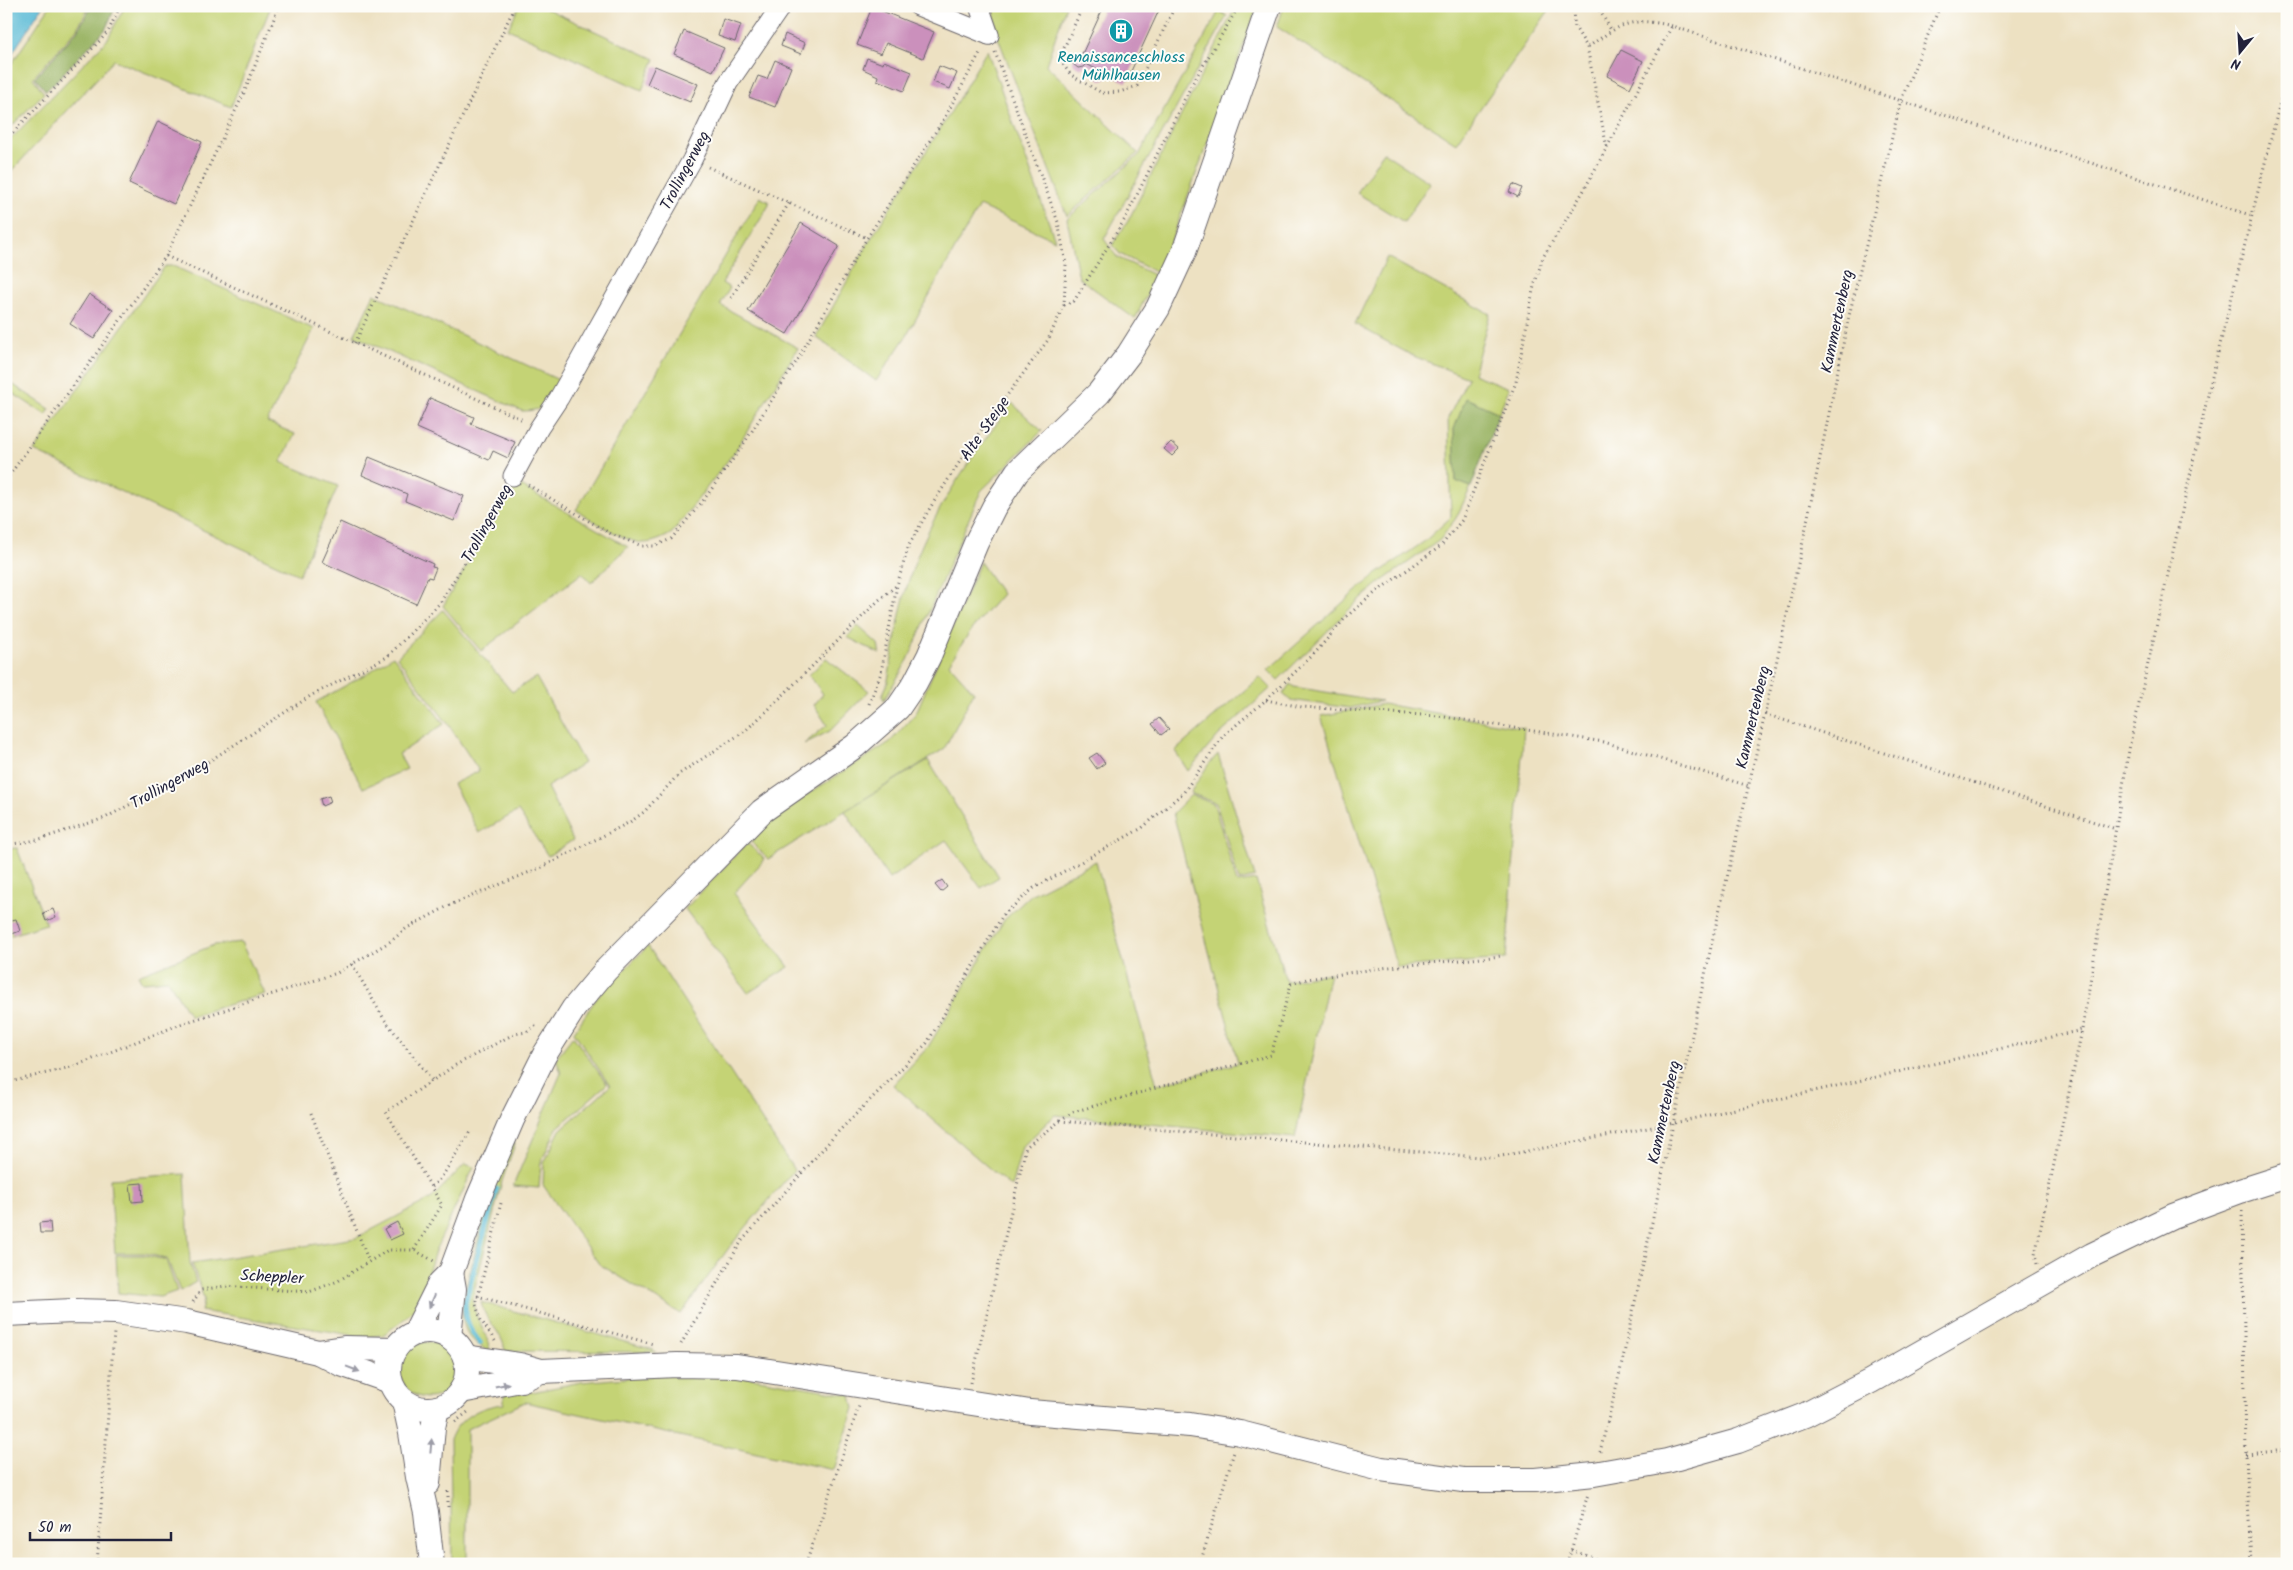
<svg xmlns="http://www.w3.org/2000/svg" width="2293" height="1570" viewBox="0 0 2293 1570" font-family="Kalam,sans-serif">
<rect width="100%" height="100%" fill="#fdfcf7"/>
<filter id="ink" filterUnits="userSpaceOnUse"><feTurbulence type="fractalNoise" baseFrequency=".02" numOctaves="2"/><feDisplacementMap in="SourceGraphic" scale="10" xChannelSelector="R" yChannelSelector="G"/><feConvolveMatrix kernelMatrix="1 2 1 2 8 2 1 2 1" color-interpolation-filters="sRGB"/></filter>
<filter id="wash" filterUnits="userSpaceOnUse"><feTurbulence type="fractalNoise" baseFrequency=".0096" numOctaves="4" result="noise"/><feDisplacementMap in="SourceGraphic" scale="20" xChannelSelector="R" yChannelSelector="G"/><feGaussianBlur stdDeviation="1.12" result="paint"/><feColorMatrix in="noise" values="0 0 0 0 0 0 0 0 0 0 0 0 0 0 0 0 0 1.4 0 .05"/><feComposite in="paint" operator="in"/></filter>
<g filter="url(#wash)">
<rect width="100%" height="100%" fill="#ede1c2"/>
<g fill="#c4d375" stroke="#737a58">
<polygon points="50,6 90,6 76,30 33,78 44,93 6,132 6,72"/>
<polygon points="125,6 271,6 231,107 114,60 6,177 6,144 107,40"/>
<polygon points="519,6 541,6 655,59 642,90 508,29"/>
<polygon points="993,6 1066,6 1046,65 1138,153 1067,216 997,35"/>
<polygon points="1236,6 1258,6 1159,274 1120,254 1112,245 1128,221"/>
<polygon points="1284,6 1552,6 1456,143 1277,27"/>
<polygon points="1219,11 1227,16 1104,239 1117,257 1156,276 1135,319 1079,278 1067,219 1139,155"/>
<polygon points="987,50 1055,240 979,206 907,335 876,381 816,337 870,240 949,115"/>
<polygon points="1383,152 1430,183 1404,222 1357,193"/>
<path d="M760 197 769 202V205L722 283 730 288 720 305 798 348 735 451 672 533C664 538 653 543 643 543 624 542 592 519 576 510Z"/>
<polygon points="1387,257 1490,314 1473,374 1509,388 1499,413 1467,399 1454,429 1456,481 1471,487 1456,518 1440,540 1382,581 1357,602 1278,680 1268,670 1349,597 1377,574 1425,541 1451,517 1448,418 1468,378 1411,355 1355,324"/>
<polygon points="165,266 173,266 314,329 267,422 295,434 281,462 338,486 299,575 34,451"/>
<path d="M374 294 563 382C551 402 546 411 522 411L354 336Z"/>
<polygon points="6,380 50,409 46,415 6,389"/>
<path d="M1012 403 1042 431 981 491 908 660 884 700 882 696 887 685C894 651 898 614 909 580 929 514 971 458 1012 403Z"/>
<polygon points="516,483 628,547 591,583 582,573 481,651 443,606"/>
<polygon points="980,562 1002,594 971,630 949,664 974,692 944,749 768,859 751,842 781,811 890,742 916,713"/>
<polygon points="443,610 512,692 536,677 584,763 547,787 573,840 548,856 518,811 479,833 453,784 479,771 448,724 397,657"/>
<polygon points="858,626 878,644 880,654 847,637"/>
<polygon points="393,656 444,724 399,754 407,769 363,788 316,702 368,673"/>
<polygon points="826,658 869,691 830,731 804,744 827,725 814,705 823,694 809,675"/>
<polygon points="1260,677 1271,688 1218,736 1188,771 1175,751"/>
<polygon points="1290,684 1294,687 1381,701 1350,708 1290,700 1283,694"/>
<polygon points="1383,704 1524,728 1506,959 1397,967 1321,716"/>
<polygon points="1218,754 1255,877 1239,881 1216,803 1190,793 1208,765"/>
<polygon points="928,760 999,877 981,888 946,840 889,879 845,811"/>
<polygon points="1191,795 1214,804 1237,883 1256,880 1286,981 1330,973 1295,1138 1055,1115 1022,1147 1011,1187 893,1085 928,1047 1004,920 1032,894 1096,861 1157,1085 1238,1063 1173,813"/>
<polygon points="747,843 765,859 734,893 789,967 748,993 685,909"/>
<polygon points="17,848 46,924 6,937 6,849"/>
<polygon points="241,942 265,994 190,1016 168,980 142,982 138,975 214,945"/>
<polygon points="648,946 794,1170 731,1245 681,1314 599,1264 543,1185 544,1163 560,1130 610,1086 574,1032 598,996"/>
<polygon points="573,1036 607,1084 557,1128 541,1162 539,1188 513,1186 561,1073 556,1058"/>
<path d="M511 1142 515 1144 502 1181 473 1295C472 1319 488 1330 490 1352 467 1339 462 1330 462 1304L488 1201Z"/>
<polygon points="465,1164 474,1167 435,1251 418,1305 403,1320 383,1335 365,1337 201,1311 204,1299 192,1263 356,1238 432,1198"/>
<polygon points="185,1174 190,1263 196,1282 180,1291 167,1259 145,1253 115,1253 110,1179"/>
<polygon points="116,1255 144,1255 166,1260 177,1291 160,1297 118,1293"/>
<path d="M481 1302 654 1350 656 1352 505 1351C503 1331 484 1321 481 1302Z"/>
<circle cx="428" cy="1370" r="28"/>
<path d="M669 1374 735 1375 851 1395 854 1408 834 1470 525 1402 467 1429V1564H452L450 1440C458 1417 481 1406 504 1404V1394L532 1392 581 1382Z"/>
</g>
<g fill="#9bb566" stroke="#5e6c50">
<polygon points="92,6 116,6 105,30 46,91 35,78 77,31"/>
<polygon points="1466,398 1499,413 1471,487 1456,481 1454,429"/>
</g>
<polygon fill="#56b9d5" stroke="#3c6e88" points="6,6 43,6 6,63"/>
<g fill="none" stroke-linecap="round" stroke-linejoin="round">
<path stroke="#56b9d5" stroke-width="5.5" d="M480 1343C469 1329 465 1320 465 1303L496 1189"/>
</g>
<g id="blocks">
<g fill="#cb90bc">
<polygon points="1104,6 1155,6 1160,8 1126,82 1109,75 1105,79 1100,80 1096,76 1096,69 1086,64 1083,67 1078,68 1073,64 1073,59 1077,55 1082,54"/>
<polygon points="872,7 934,32 923,58 886,43 881,54 857,45"/>
<polygon points="723,19 741,25 735,42 718,36"/>
<polygon points="684,31 724,48 713,71 674,54"/>
<polygon points="785,34 805,43 801,54 781,46"/>
<polygon points="1621,50 1643,61 1630,88 1607,76"/>
<polygon points="867,58 883,64 884,61 912,72 904,91 877,80 878,76 863,69"/>
<polygon points="775,60 791,67 775,107 749,97 758,76 767,79"/>
<polygon points="655,66 698,84 690,102 647,84"/>
<polygon points="939,66 957,73 950,89 933,82"/>
<polygon points="158,121 202,142 174,204 129,183"/>
<polygon points="1513,184 1522,188 1518,197 1509,192"/>
<polygon points="801,223 839,246 787,334 748,311"/>
<polygon points="89,294 113,310 94,339 70,324"/>
<polygon points="430,398 474,417 471,424 515,442 508,458 493,451 489,460 417,428"/>
<polygon points="1171,442 1179,449 1172,456 1164,449"/>
<polygon points="369,457 464,496 454,521 405,501 407,494 362,475"/>
<polygon points="340,522 433,564 432,567 436,568 432,578 428,577 416,604 322,562"/>
<polygon points="1159,718 1169,729 1161,735 1152,724"/>
<polygon points="1097,753 1105,763 1097,769 1089,758"/>
<polygon points="329,796 331,802 322,806 320,799"/>
<polygon points="942,880 947,887 941,892 935,885"/>
<polygon points="53,909 56,917 46,921 43,913"/>
<polygon points="16,919 20,931 12,934 8,921"/>
<polygon points="142,1183 143,1201 132,1202 130,1184"/>
<polygon points="50,1222 51,1233 40,1233 39,1223"/>
<polygon points="397,1222 403,1234 390,1240 384,1229"/>
</g>
</g>
</g>
<g filter="url(#ink)">
<use href="#blocks" fill-opacity="0" stroke="#69656a" stroke-width="1"/>
<g fill="none" stroke-linecap="round" stroke-linejoin="round">
<g stroke="#69656a" stroke-width="21">
<g id="minor">
<polyline points="918,6 989,35"/>
<polyline points="979,6 989,35"/>
<polyline points="513,476 539,428 559,398 692,160 728,83 781,6"/>
</g>
</g>
<g stroke="#69656a" stroke-width="26">
<g id="tertiary">
<polyline points="6,1314 73,1311 116,1312 187,1322 318,1352 341,1364 390,1381"/>
<circle cx="428" cy="1370" r="39"/>
<polyline points="415,1333 440,1283 451,1272 478,1199 512,1120 545,1054 574,1008 606,970 762,811 855,746 898,708 915,683 929,656 976,543 994,507 1017,472 1099,393 1129,354 1158,308 1184,252 1269,6"/>
<polyline points="449,1337 454,1289 451,1272"/>
<polyline points="318,1352 344,1348 395,1349"/>
<polyline points="465,1357 520,1365 541,1371 677,1365 737,1366 1030,1412 1190,1425 1240,1433 1381,1469 1463,1480 1535,1480 1594,1474 1667,1461 1738,1441 1805,1415 1871,1381 2092,1255 2173,1216 2240,1191 2287,1176"/>
<polyline points="461,1391 521,1380 541,1371"/>
<polyline points="404,1401 411,1433 418,1477 426,1512 432,1564"/>
<polyline points="428,1483 433,1428 437,1408"/>
</g>
</g>
<g stroke="#69656a" stroke-width="3" stroke-dasharray="1 4" stroke-linecap="butt">
<polyline points="1083,6 1059,59 1071,75 1102,93 1120,92 1137,86 1175,6"/>
<polyline points="1572,6 1575,27 1587,47 1607,148"/>
<polyline points="1597,6 1611,30"/>
<path d="M1588 47C1620 24 1632 16 1672 26"/>
<polyline points="6,140 108,32 120,6"/>
<polyline points="708,167 867,238"/>
<polyline points="166,256 523,420"/>
<polyline points="731,298 789,203"/>
<polyline points="1064,305 1074,301 1125,219 1192,84 1239,6"/>
<polyline points="355,343 515,6"/>
<polyline points="6,480 166,256 244,93 279,6"/>
<polyline points="528,485 611,534 642,546 654,546 671,539 703,501 743,445 796,362 867,238 945,117 981,51"/>
<polyline points="1266,700 1302,707 1438,716 1604,742 1749,786"/>
<polyline points="869,704 881,673 897,585 909,545 930,508 971,444 1048,340 1064,305 1066,264 1058,222 995,52"/>
<polyline points="1765,714 2116,829"/>
<polyline points="6,845 37,840 105,818 203,765 312,695 387,657 440,603 470,554 504,491"/>
<polyline points="352,964 384,1019 432,1080"/>
<polyline points="6,1083 75,1066 181,1024 337,973 391,941 407,928 450,905 542,867 630,822 644,812 679,774 745,731 769,709 879,600 897,585"/>
<polyline points="311,1113 369,1262"/>
<polyline points="1060,1120 1073,1112 1271,1055 1291,984 1307,979 1389,967 1502,956"/>
<polyline points="432,1187 443,1175 471,1130"/>
<polyline points="2242,1211 2246,1454 2251,1564"/>
<polyline points="414,1250 442,1205 386,1112 454,1066 514,1034 527,1032 537,1024"/>
<polyline points="2037,1264 2035,1255 2082,1030 2130,744 2212,377 2287,74"/>
<polyline points="477,1296 653,1344"/>
<polyline points="193,1302 201,1290 225,1286 309,1292 338,1281 388,1250 414,1250 434,1261"/>
<polyline points="495,1341 481,1320 476,1305 501,1203"/>
<polyline points="681,1344 741,1242 836,1134 927,1043 1003,915 1034,888 1142,828 1184,792 1223,736 1266,700 1315,653 1347,616 1376,592 1441,546 1462,520 1516,382 1533,290 1543,257 1583,192 1672,26 2250,215"/>
<polyline points="971,1383 1026,1147 1060,1121 1491,1158 1674,1123 2082,1030"/>
<polyline points="455,1422 468,1412"/>
<polyline points="1600,1452 1620,1372 1712,942 1759,741 1802,546 1848,320 1901,100 1940,6"/>
<polyline points="2246,1454 2287,1450"/>
<polyline points="448,1491 448,1507"/>
<polyline points="1571,1550 1609,1564"/>
<polyline points="97,1564 114,1332"/>
<polyline points="806,1564 859,1406"/>
<polyline points="1200,1564 1234,1452"/>
<polyline points="1567,1564 1588,1494"/>
</g>
<use href="#minor" stroke="#fff" stroke-width="19"/>
<use href="#tertiary" stroke="#fff" stroke-width="24"/>
</g>
<defs><path id="oneway-solid" d="M-6-.8H1V-3.2L6.5 0L1 3.2V.8H-6Z" transform="scale(1.25)"/></defs>
<g fill="#9c9ca7">
<use href="#oneway-solid" transform="translate(432 1301) rotate(114)"/>
<use href="#oneway-solid" transform="translate(353 1369) rotate(21)"/>
<use href="#oneway-solid" transform="translate(502 1385) rotate(-12)"/>
<use href="#oneway-solid" transform="translate(431 1446) rotate(-85)"/>
</g>
</g>
<defs>
<g id="building-disc" transform="scale(1.25)"><circle r="9.5" fill="#0f9aa8" stroke="#fdfcf7"/><path d="M-4-6H4V6H1V3H-1V6H-4ZM-2.5-4.3h1.7v1.8h-1.7ZM.8-4.3h1.7v1.8H.8ZM-2.5-1h1.7V.8h-1.7ZM.8-1h1.7V.8H.8Z" fill="#fff"/></g>
</defs>
<g fill-rule="evenodd">
<use href="#building-disc" x="1121" y="31"/>
</g>
<g text-anchor="middle" stroke-width="4" stroke-linejoin="round" paint-order="stroke">
<g font-size="16" fill="#0d838f" stroke="#fdfcf7">
<text x="1121" y="62">Renaissanceschloss<tspan x="1121" dy="18">Mühlhausen</tspan></text>
</g>
<g font-size="16" fill="#22223b" stroke="#fdfcf7">
<text transform="translate(684 170) rotate(-62)" y="6">Trollingerweg</text>
<text transform="translate(1836 321) rotate(-78)" y="6">Kammertenberg</text>
<text transform="translate(984 428) rotate(-55)" y="6">Alte Steige</text>
<text transform="translate(486 523) rotate(-61)" y="6">Trollingerweg</text>
<text transform="translate(1752 717) rotate(-77)" y="6">Kammertenberg</text>
<text transform="translate(169 783) rotate(-29)" y="6">Trollingerweg</text>
<text transform="translate(1663 1112) rotate(-78)" y="6">Kammertenberg</text>
<text transform="translate(272 1276) rotate(3)" y="6">Scheppler</text>
</g>
</g>
<rect width="2293" height="1570" fill="none" stroke="#fdfcf7" stroke-width="25"/>
<g transform="translate(2240 52) rotate(198)" stroke="#fdfcf7" stroke-width="4" paint-order="stroke">
<path d="M0-4L9 19L0 12L-9 19Z" fill="#22223b"/>
<text y="-8" font-size="14" font-weight="bold" text-anchor="middle" fill="#22223b">N</text>
</g>
<path d="M30 1532v8h141v-8" fill="none" stroke="#22223b" stroke-width="2.5"/>
<text x="38" y="1532" font-size="15" fill="#22223b" stroke="#fdfcf7" stroke-width="4" paint-order="stroke">50 m</text>
</svg>
